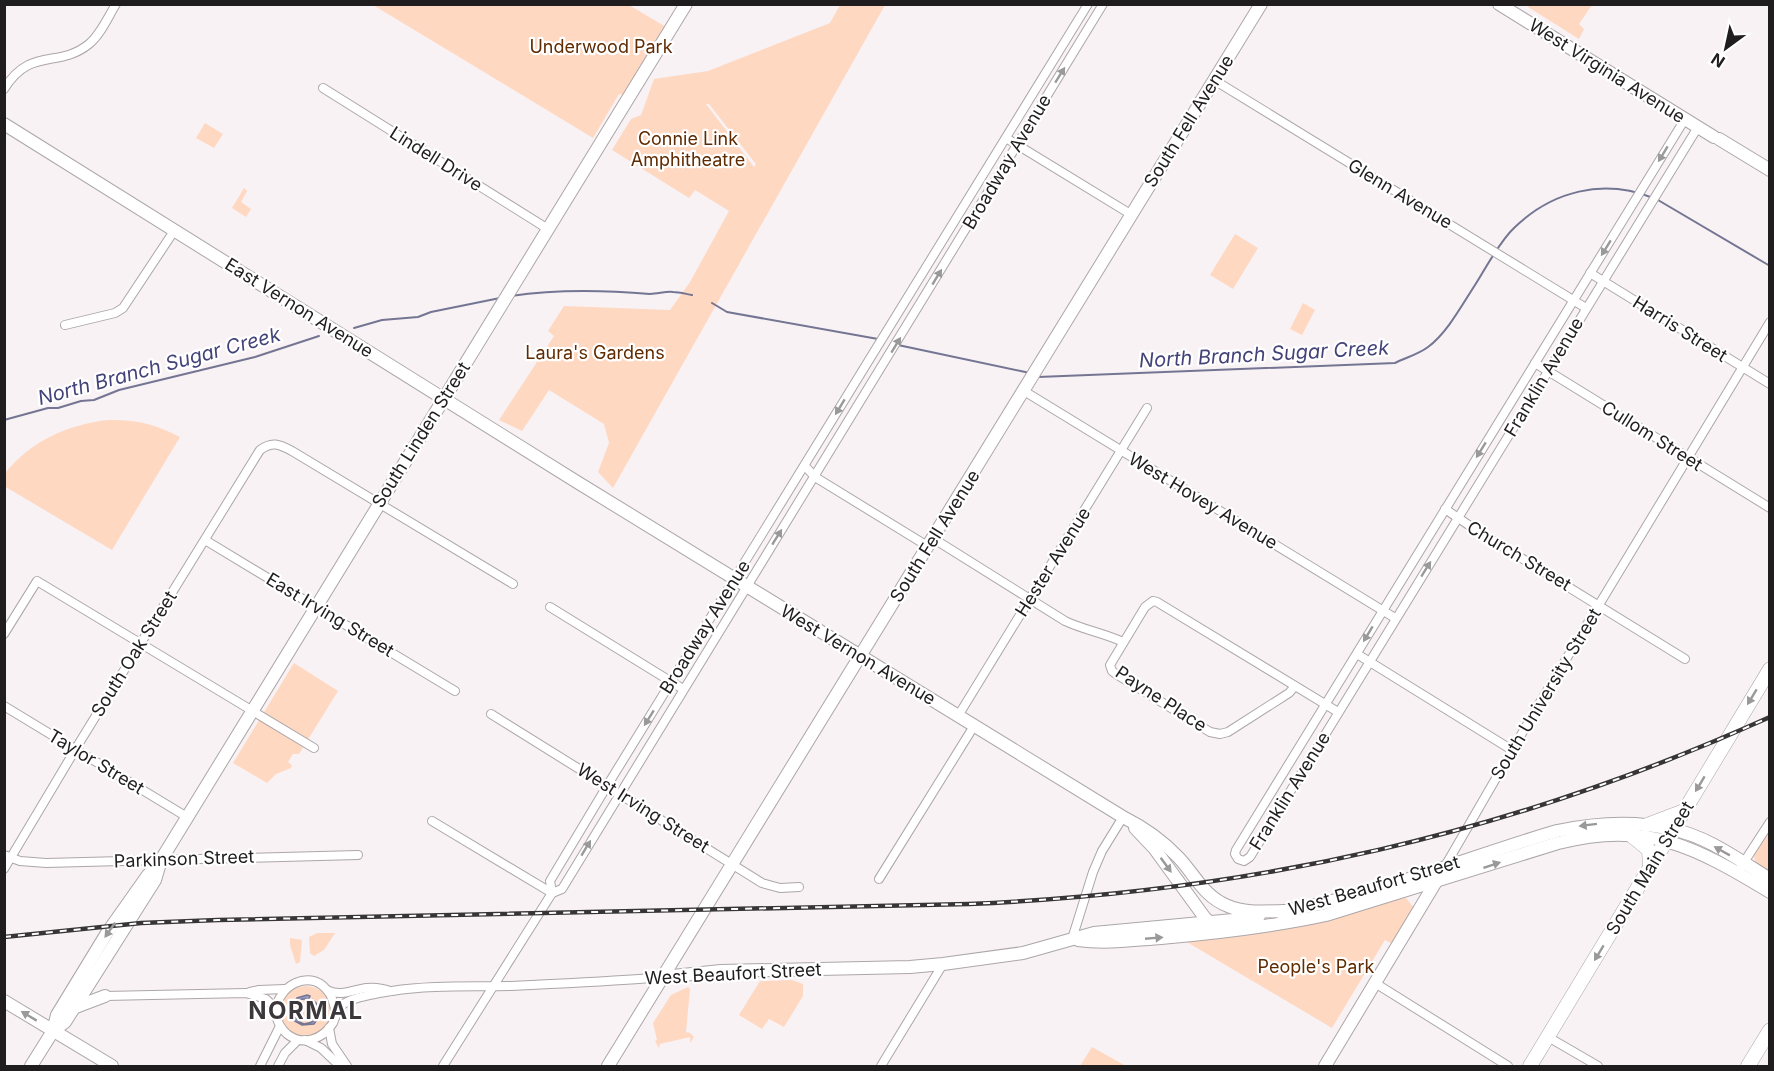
<svg xmlns="http://www.w3.org/2000/svg" width="1774" height="1071" viewBox="0 0 1774 1071" font-family="Inter,sans-serif">
<rect width="100%" height="100%" fill="#f8f2f5"/>
<g fill="#ffd8c2" fill-rule="evenodd">
<polygon points="1530,4 1592,4 1592,5 1579,24 1584,29 1579,39 1528,7"/>
<polygon points="373,5 629,5 666,27 623,95 619,94 593,138"/>
<path d="M840 5H885L613 488 598 472 609 443 604 424 549 390 522 431 499 420 554 336 548 331 564 306 670 310 690 282 729 211 695 190 689 198 612 150 631 119 641 115 654 79 708 71 830 23ZM706 104H709L752 159 756 164 754 167Z"/>
<polygon points="205,123 223,134 214,148 196,138"/>
<polygon points="244,188 247,191 241,202 251,209 246,217 232,208"/>
<polygon points="1235,234 1258,248 1233,289 1210,275"/>
<polygon points="1303,303 1315,310 1302,335 1290,329"/>
<path d="M107 420C134 419 156 424 180 437L112 550 4 486 5 473C31 441 67 425 107 420Z"/>
<polygon points="294,663 338,691 299,754 293,754 288,762 292,765 291,768 276,774 267,783 233,763"/>
<path d="M1769 830V874C1744 856 1755 852 1769 830Z"/>
<polygon points="1398,898 1406,898 1414,908 1394,945 1385,940 1332,1028 1185,941 1260,933 1322,922"/>
<polygon points="317,933 335,933 324,950 314,956 310,953 309,937"/>
<polygon points="290,938 302,940 300,962 296,964 290,945"/>
<polygon points="792,980 803,984 803,996 784,1027 769,1019 762,1029 739,1015 760,981"/>
<circle cx="306" cy="1011" r="25"/>
<polygon points="688,987 690,989 686,1032 690,1033 694,1037 690,1043 690,1037 660,1044 659,1048 655,1041 657,1040 653,1023 671,995"/>
<polygon points="1092,1047 1126,1066 1080,1066"/>
</g>
<path fill="#999bc3" stroke="#747592" stroke-width="1.5" d="M307 995 310 996 309 999C291 997 288 1018 304 1024 321 1022 320 1009 312 999L319 1006 320 1015 314 1024 302 1025 293 1020 290 1010 297 998Z"/>
<g fill="none" stroke-linecap="round" stroke-linejoin="round">
<g stroke="#747592" stroke-width="2">
<polyline points="1658,200 1770,266"/>
<path d="M511 296C557 289 604 290 650 294 658 294 666 291 673 292 679 292 686 294 692 295"/>
<polyline points="712,303 727,312 878,339"/>
<polyline points="354,328 382,320 418,317 431,312 500,298"/>
<polyline points="898,345 1030,373"/>
<path d="M1038 377 1395 363C1405 358 1419 354 1428 347 1447 333 1462 305 1475 285 1486 268 1499 242 1514 228 1552 191 1603 178 1653 198"/>
<polyline points="4,420 48,408 58,408 81,401 94,400 119,390 255,357 319,336"/>
</g>
<g stroke="#aca6a8" stroke-width="10">
<g id="street">
<polyline points="1214,80 1586,308"/>
<polyline points="323,88 548,229"/>
<path d="M4 89C31 46 58 69 89 44 101 34 108 17 116 4"/>
<polyline points="1685,119 1236,850 1235,854 1238,859 1244,861 1250,857 1698,127"/>
<polyline points="1006,138 1132,215"/>
<polyline points="1590,273 1770,384"/>
<polyline points="65,325 115,313 123,308 174,231"/>
<polyline points="1535,363 1770,508"/>
<polyline points="1024,391 1395,618"/>
<polyline points="805,466 815,477 929,547"/>
<polyline points="1445,509 1479,532 1685,659"/>
<path d="M934 539 1065 621C1084 630 1104 633 1123 642"/>
<polyline points="205,540 455,691"/>
<polyline points="550,607 683,689"/>
<polyline points="4,634 37,581 314,748"/>
<polyline points="1357,654 1512,750"/>
<polyline points="1295,686 1289,693 1228,732 1220,734 1210,732 1116,674 1112,671 1110,665 1145,607 1153,601 1157,602 1338,712"/>
<polyline points="4,706 187,817"/>
<polyline points="491,714 762,883 780,888 799,887"/>
<polyline points="958,716 1147,408"/>
<polyline points="432,821 552,893"/>
<polyline points="4,855 20,861 46,863 358,855"/>
<polyline points="1444,868 1539,704 1770,322"/>
<path d="M4 869 81 740 260 450C272 441 279 444 292 451L513 584"/>
<polyline points="1737,873 1770,822"/>
<polyline points="879,879 974,726"/>
<polyline points="552,893 550,881 607,786 1088,4"/>
<polyline points="1072,939 1093,872 1102,851 1123,817"/>
<polyline points="1375,983 1508,1066"/>
<path d="M327 990C341 997 352 990 366 988 375 987 382 988 390 991"/>
<polyline points="250,992 259,990 285,989"/>
<polyline points="105,996 246,993 266,999 276,1009"/>
<path d="M336 1014C334 1005 333 996 326 989 309 969 278 986 276 1010 276 1019 280 1028 287 1034 303 1047 323 1039 333 1023 336 1017 336 1011 341 1006 346 1001 354 999 361 997 372 995 382 992 392 991 431 985 472 987 511 986 554 984 596 982 639 979L663 977"/>
<polyline points="329,1028 332,1044 347,1066"/>
<polyline points="1548,1037 1598,1066"/>
<polyline points="305,1040 321,1048 340,1066"/>
<polyline points="260,1066 280,1026"/>
<polyline points="278,1066 285,1053 298,1040"/>
<polyline points="443,1066 552,893 562,889 1103,4"/>
<polyline points="881,1066 943,964"/>
</g>
</g>
<g stroke="#aca6a8" stroke-width="14">
<g id="secondary">
<polyline points="1499,4 1714,137"/>
<path d="M4 124 577 482 1123 817C1145 828 1162 840 1179 858 1195 875 1204 897 1228 906 1246 914 1268 911 1288 911"/>
<polyline points="1719,139 1770,170"/>
<polyline points="1135,828 1154,848 1205,918 1212,924"/>
<path d="M1280 912C1375 896 1465 858 1557 831 1595 823 1633 820 1671 829 1707 836 1739 860 1770 879"/>
<path d="M1078 940C1105 944 1133 940 1161 938 1217 933 1271 927 1326 915L1558 843C1647 820 1695 847 1770 892"/>
<polyline points="663,977 721,971 910,967 943,964 1023,953 1094,933 1233,920 1259,916"/>
<polyline points="4,1001 112,1066"/>
<polyline points="76,1007 105,996"/>
<polyline points="53,1031 65,1022 155,880 161,860 686,4"/>
<polyline points="31,1066 53,1031 57,1015 107,933 148,875 157,867"/>
<polyline points="608,1066 1261,4"/>
<polyline points="1325,1066 1437,880"/>
</g>
</g>
<g stroke="#aca6a8" stroke-width="15">
<g id="primary">
<polyline points="1647,825 1684,811"/>
<polyline points="1631,835 1649,850 1650,866"/>
<polyline points="1530,1066 1770,669"/>
<polyline points="1748,1066 1770,1030"/>
</g>
</g>
<use href="#street" stroke="#fff" stroke-width="8"/>
<use href="#secondary" stroke="#fff" stroke-width="12"/>
<use href="#primary" stroke="#fff" stroke-width="14"/>
<g stroke="#373536" stroke-width="4.5">
<path id="rail" d="M4 937 141 923 218 920 969 904C1252 892 1511 834 1770 717"/>
</g>
<use href="#rail" stroke="#fff" stroke-width="2" stroke-dasharray="7" stroke-linecap="butt"/>
</g>
<defs><path id="oneway-solid" d="M-6-.8H1V-3.2L6.5 0L1 3.2V.8H-6Z" transform="scale(1.5)"/></defs>
<g fill="#9a999a">
<use href="#oneway-solid" transform="translate(1060 75) rotate(-58)"/>
<use href="#oneway-solid" transform="translate(1663 154) rotate(121)"/>
<use href="#oneway-solid" transform="translate(1606 248) rotate(122)"/>
<use href="#oneway-solid" transform="translate(937 277) rotate(-59)"/>
<use href="#oneway-solid" transform="translate(896 345) rotate(-59)"/>
<use href="#oneway-solid" transform="translate(840 407) rotate(121)"/>
<use href="#oneway-solid" transform="translate(1481 450) rotate(122)"/>
<use href="#oneway-solid" transform="translate(777 537) rotate(-58)"/>
<use href="#oneway-solid" transform="translate(1426 569) rotate(-58)"/>
<use href="#oneway-solid" transform="translate(1368 634) rotate(121)"/>
<use href="#oneway-solid" transform="translate(1752 697) rotate(121)"/>
<use href="#oneway-solid" transform="translate(649 718) rotate(122)"/>
<use href="#oneway-solid" transform="translate(1700 784) rotate(121)"/>
<use href="#oneway-solid" transform="translate(1588 825) rotate(173)"/>
<use href="#oneway-solid" transform="translate(586 848) rotate(-59)"/>
<use href="#oneway-solid" transform="translate(1722 851) rotate(-151)"/>
<use href="#oneway-solid" transform="translate(1166 865) rotate(54)"/>
<use href="#oneway-solid" transform="translate(1492 865) rotate(-18)"/>
<use href="#oneway-solid" transform="translate(110 930) rotate(125)"/>
<use href="#oneway-solid" transform="translate(1154 938) rotate(-5)"/>
<use href="#oneway-solid" transform="translate(1599 953) rotate(121)"/>
<use href="#oneway-solid" transform="translate(29 1016) rotate(-149)"/>
</g>
<g text-anchor="middle" stroke-width="4.5" stroke-linejoin="round" paint-order="stroke">
<g font-size="18" fill="#5f2b02" stroke="#fff">
<text x="601" y="53">Underwood Park</text>
<text x="688" y="145">Connie Link<tspan x="688" dy="21">Amphitheatre</tspan></text>
<text x="595" y="359">Laura's Gardens</text>
<text x="1316" y="973">People's Park</text>
</g>
<g font-size="18" fill="#1f1d1e" stroke="#fff">
<text transform="translate(1607 71) rotate(32)" y="6">West Virginia Avenue</text>
<text transform="translate(1189 121) rotate(-58)" y="6">South Fell Avenue</text>
<text transform="translate(436 159) rotate(32)" y="6">Lindell Drive</text>
<text transform="translate(1007 162) rotate(-59)" y="6">Broadway Avenue</text>
<text transform="translate(1400 194) rotate(31)" y="6">Glenn Avenue</text>
<text transform="translate(299 308) rotate(32)" y="6">East Vernon Avenue</text>
<text transform="translate(1680 329) rotate(32)" y="6">Harris Street</text>
<text transform="translate(1544 377) rotate(-59)" y="6">Franklin Avenue</text>
<text transform="translate(421 435) rotate(-58)" y="6">South Linden Street</text>
<text transform="translate(1652 436) rotate(32)" y="6">Cullom Street</text>
<text transform="translate(1203 501) rotate(31)" y="6">West Hovey Avenue</text>
<text transform="translate(935 536) rotate(-58)" y="6">South Fell Avenue</text>
<text transform="translate(1519 556) rotate(31)" y="6">Church Street</text>
<text transform="translate(1053 562) rotate(-58)" y="6">Hester Avenue</text>
<text transform="translate(330 615) rotate(31)" y="6">East Irving Street</text>
<text transform="translate(705 627) rotate(-58)" y="6">Broadway Avenue</text>
<text transform="translate(134 654) rotate(-58)" y="6">South Oak Street</text>
<text transform="translate(858 655) rotate(31)" y="6">West Vernon Avenue</text>
<text transform="translate(1546 694) rotate(-59)" y="6">South University Street</text>
<text transform="translate(1161 699) rotate(33)" y="6">Payne Place</text>
<text transform="translate(96 762) rotate(31)" y="6">Taylor Street</text>
<text transform="translate(1290 791) rotate(-58)" y="6">Franklin Avenue</text>
<text transform="translate(643 808) rotate(32)" y="6">West Irving Street</text>
<text transform="translate(184 859) rotate(-2)" y="6">Parkinson Street</text>
<text transform="translate(1650 868) rotate(-59)" y="6">South Main Street</text>
<text transform="translate(1374 886) rotate(-16)" y="6">West Beaufort Street</text>
<text transform="translate(733 974) rotate(-3)" y="6">West Beaufort Street</text>
</g>
<g font-size="20" font-style="italic" fill="#434379" stroke="#fff">
<text transform="translate(1264 354) rotate(-3)" y="7">North Branch Sugar Creek</text>
<text transform="translate(159 366) rotate(-15)" y="7">North Branch Sugar Creek</text>
</g>
<g font-size="24" font-weight="bold" letter-spacing="1.5" fill="#3c373a" stroke="#fff">
<text x="306" y="1019">NORMAL</text>
</g>
</g>
<rect width="1774" height="1071" fill="none" stroke="#1f1d1e" stroke-width="12"/>
<g transform="translate(1726 48) rotate(213)" stroke="#ffffff" stroke-width="4.5" paint-order="stroke">
<path d="M0-4.5L10 22L0 15L-10 22Z" fill="#1f1d1e"/>
<text y="-9" font-size="16" font-weight="bold" text-anchor="middle" fill="#1f1d1e">N</text>
</g>
</svg>
